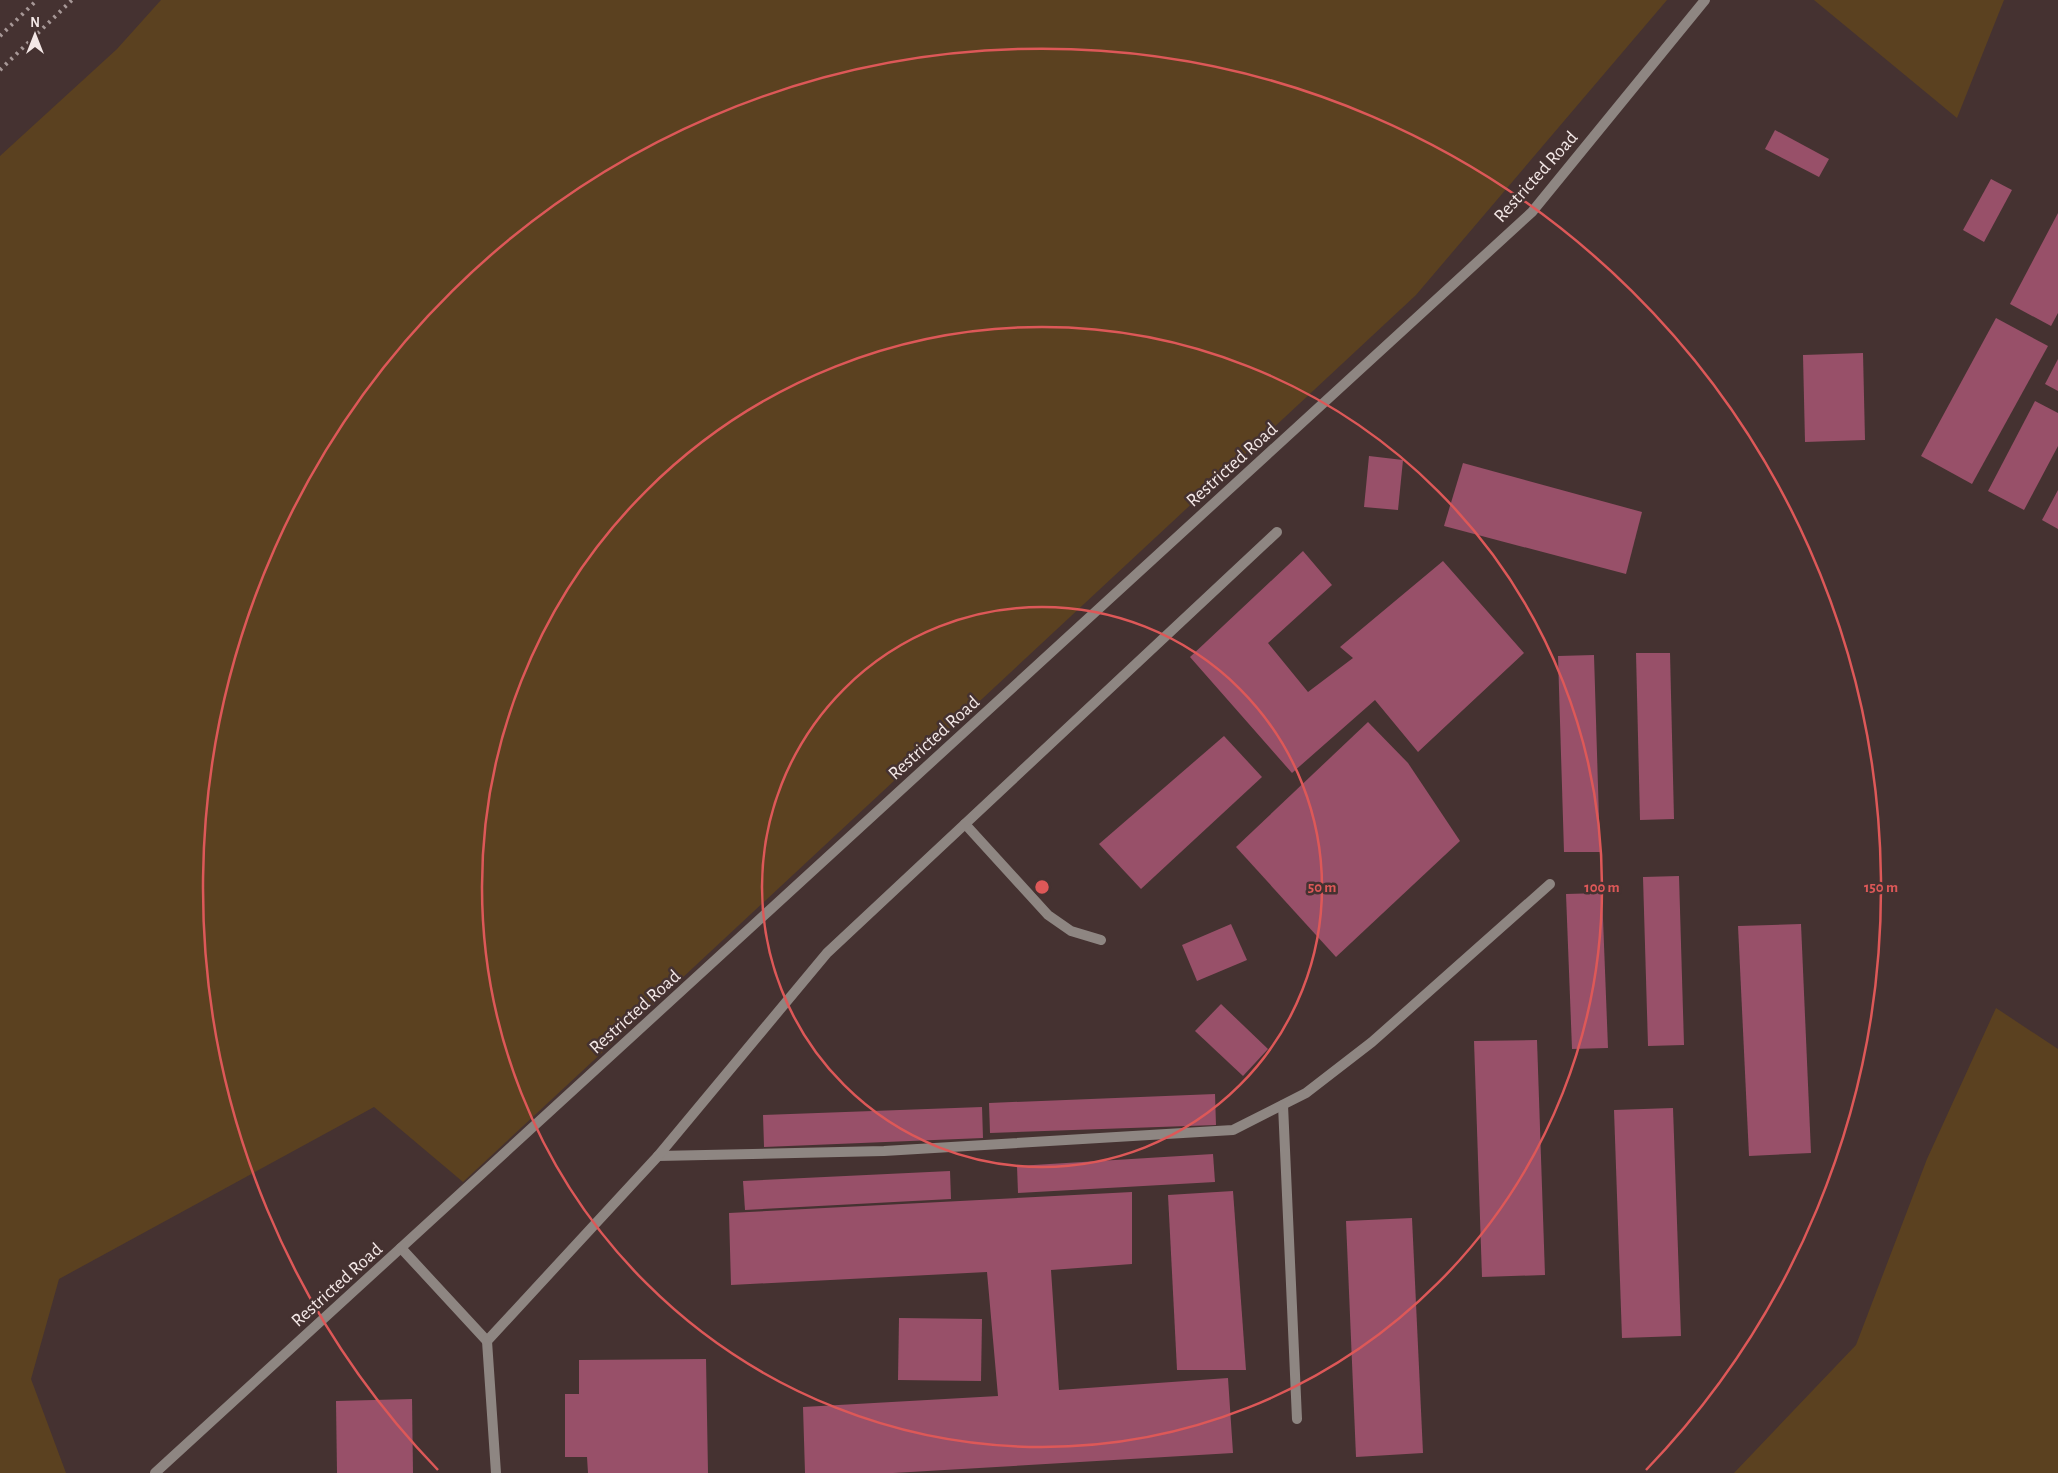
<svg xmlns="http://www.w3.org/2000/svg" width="2058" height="1473" viewBox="0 0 2058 1473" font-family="'Alegreya Sans',sans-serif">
<rect width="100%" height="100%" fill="#453231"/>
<g fill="#5b4120">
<polygon points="161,0 1667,0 1416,295 463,1182 374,1107 59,1279 31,1379 66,1473 0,1473 0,156 117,49"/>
<polygon points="1814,0 2004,0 1957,118"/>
<polygon points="1996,1008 2058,1049 2058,1473 1734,1473 1856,1345 1927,1159"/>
</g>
<g fill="#985069">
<polygon points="1775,130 1829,159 1819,177 1765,149"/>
<polygon points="1991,179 2012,190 1984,242 1963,230"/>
<polygon points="2058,213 2058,313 2051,326 2010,304"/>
<polygon points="1996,318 2048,346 1972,484 1921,456"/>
<polygon points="1863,353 1865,440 1805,442 1803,355"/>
<polygon points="2058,359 2058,391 2045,384"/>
<polygon points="2035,401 2058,413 2058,446 2024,510 1988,491"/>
<polygon points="1369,456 1403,460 1398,510 1364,507"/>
<polygon points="1463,463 1642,512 1626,574 1444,526"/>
<polygon points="2058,490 2058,529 2042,520"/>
<polygon points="1303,551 1332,585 1268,643 1308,692 1353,658 1340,647 1443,561 1524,653 1418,752 1375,700 1292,773 1190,657"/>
<polygon points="1636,653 1670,653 1674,819 1640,820"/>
<polygon points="1594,655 1600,852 1564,852 1558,656"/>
<polygon points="1368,722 1408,763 1460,841 1336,957 1236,847"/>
<polygon points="1224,736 1262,777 1141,889 1099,844"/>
<polygon points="1679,876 1684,1045 1648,1046 1643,877"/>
<polygon points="1602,893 1608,1048 1572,1049 1566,894"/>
<polygon points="1231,924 1247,960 1197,981 1182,945"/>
<polygon points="1801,924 1811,1153 1749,1156 1738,926"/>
<polygon points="1221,1004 1268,1049 1243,1076 1195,1031"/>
<polygon points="1537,1040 1545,1275 1482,1277 1474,1041"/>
<polygon points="1215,1094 1216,1125 990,1133 989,1103"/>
<polygon points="982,1107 983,1138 764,1147 763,1115"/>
<polygon points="1673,1108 1681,1336 1622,1338 1614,1110"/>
<polygon points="1213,1154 1215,1182 1018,1193 1017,1166"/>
<polygon points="950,1171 951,1199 745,1210 743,1181"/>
<polygon points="1233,1191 1246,1370 1177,1370 1168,1195"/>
<polygon points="1132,1192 1132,1264 1051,1270 1059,1390 1228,1378 1233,1453 893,1473 805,1473 803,1407 998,1396 987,1272 731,1285 729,1213"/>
<polygon points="1412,1218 1423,1453 1356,1457 1346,1221"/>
<polygon points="899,1318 982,1319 981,1381 898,1380"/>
<polygon points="706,1359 708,1473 588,1473 587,1457 565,1457 565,1394 579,1394 579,1360"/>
<polygon points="412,1399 413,1473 337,1473 336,1401"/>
</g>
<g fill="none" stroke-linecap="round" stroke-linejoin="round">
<g stroke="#8e8682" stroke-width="10">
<polyline points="965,824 1048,915 1071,931 1101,940"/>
<polyline points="1283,1105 1297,1419"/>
<polyline points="658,1156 884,1151 1233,1130 1306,1093 1372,1042 1550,884"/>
<polyline points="401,1248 487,1341"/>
<polyline points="496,1473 487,1341 658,1156 827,953 1277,532"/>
</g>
<polyline stroke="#8e8682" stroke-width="10" points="155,1473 1532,212 1705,0"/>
<g stroke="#a79897" stroke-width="4" stroke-dasharray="2.5 5" stroke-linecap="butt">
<polyline points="0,36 37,0"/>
<polyline points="0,70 72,0"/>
</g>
</g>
<g fill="none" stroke="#dd5858" stroke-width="2.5">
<circle cx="1042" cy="887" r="280"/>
<circle cx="1042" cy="887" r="560"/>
<path d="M438 1470A839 839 0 1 1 1646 1470"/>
</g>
<g text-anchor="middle" stroke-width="5" stroke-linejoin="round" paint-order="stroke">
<g font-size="19" fill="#f3e7e6" stroke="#453231">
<text transform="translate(1535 176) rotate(-48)" y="7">Restricted Road</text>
<text transform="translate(1231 464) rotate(-42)" y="7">Restricted Road</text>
<text transform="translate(933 737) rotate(-42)" y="7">Restricted Road</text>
<text transform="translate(634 1011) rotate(-42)" y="7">Restricted Road</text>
<text transform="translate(336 1284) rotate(-42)" y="7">Restricted Road</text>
</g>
</g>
<circle cx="1042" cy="887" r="8" fill="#dd5858" stroke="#453231" stroke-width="2.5"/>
<g font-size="15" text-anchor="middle" font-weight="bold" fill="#dd5858" stroke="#453231" stroke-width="5" stroke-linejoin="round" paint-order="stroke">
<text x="1322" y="892">50 m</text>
<text x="1602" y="892">100 m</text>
<text x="1881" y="892">150 m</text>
</g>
<g transform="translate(35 35)" stroke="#453231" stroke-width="4" paint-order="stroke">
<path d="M0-4L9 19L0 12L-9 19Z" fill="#f3e7e6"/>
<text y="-8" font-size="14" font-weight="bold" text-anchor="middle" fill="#f3e7e6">N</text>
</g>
</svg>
